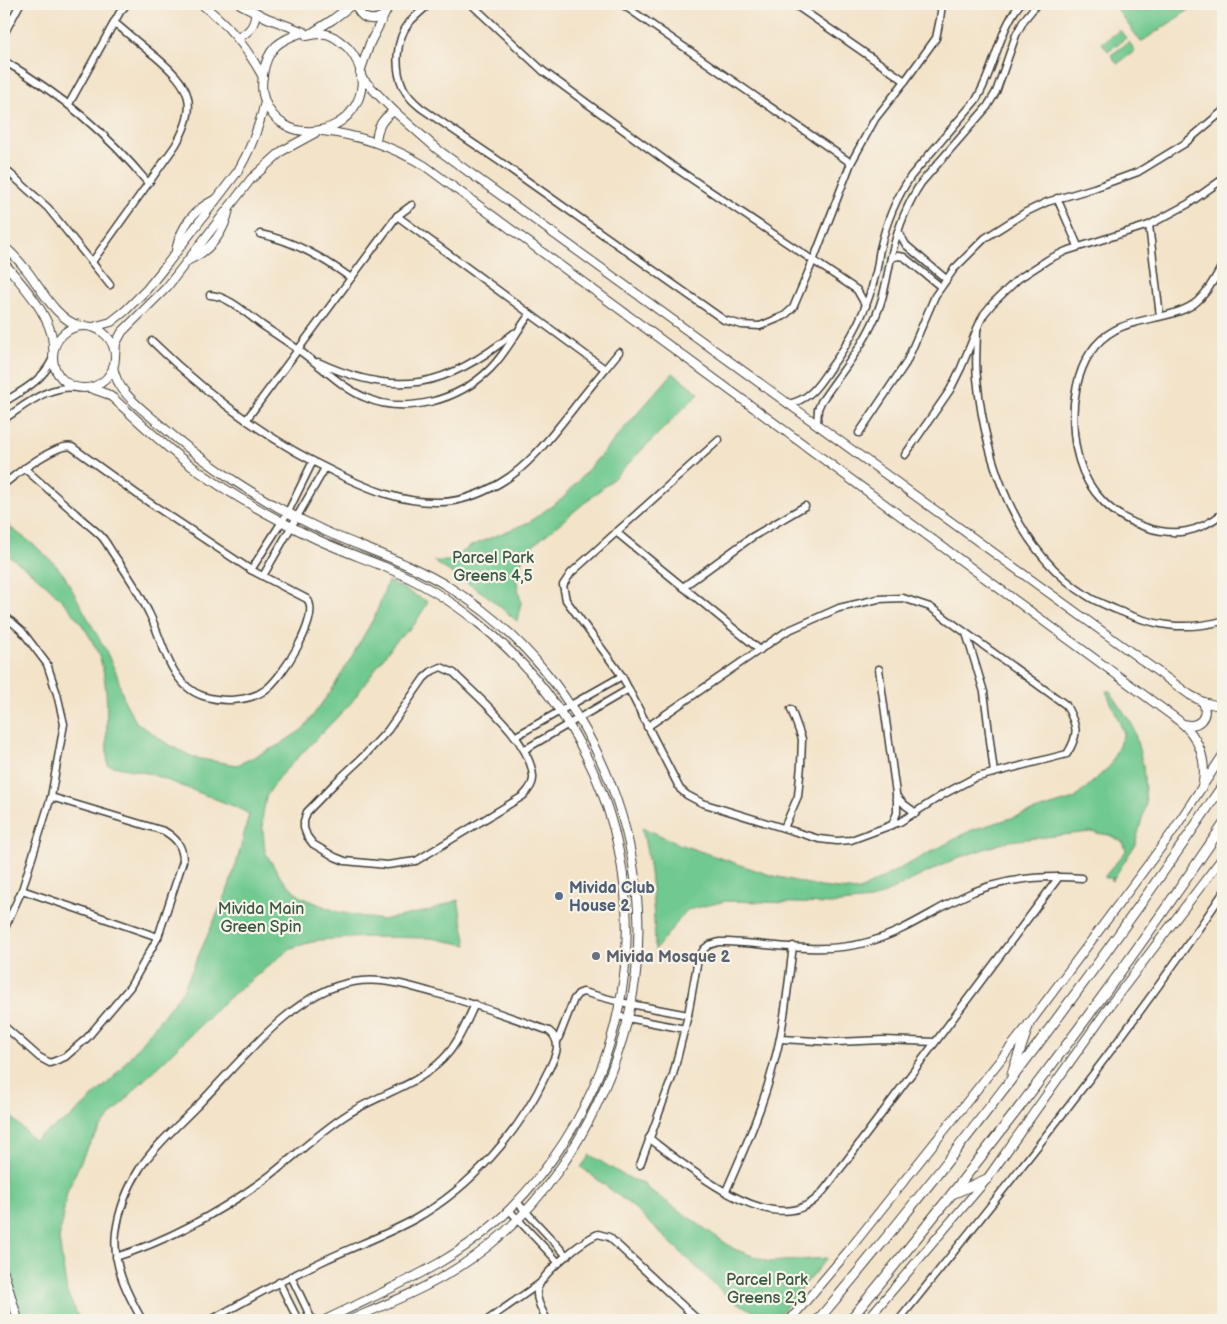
<svg xmlns="http://www.w3.org/2000/svg" width="1227" height="1324" viewBox="0 0 1227 1324" font-family="'Balsamiq Sans',sans-serif">
<rect width="100%" height="100%" fill="#f7f3e8"/>
<filter id="ink" filterUnits="userSpaceOnUse"><feTurbulence type="fractalNoise" baseFrequency=".02" numOctaves="2"/><feDisplacementMap in="SourceGraphic" scale="10" xChannelSelector="R" yChannelSelector="G"/><feConvolveMatrix kernelMatrix="1 2 1 2 8 2 1 2 1" color-interpolation-filters="sRGB"/></filter>
<filter id="wash" filterUnits="userSpaceOnUse"><feTurbulence type="fractalNoise" baseFrequency=".0096" numOctaves="4" result="noise"/><feDisplacementMap in="SourceGraphic" scale="20" xChannelSelector="R" yChannelSelector="G"/><feGaussianBlur stdDeviation="1.12" result="paint"/><feColorMatrix in="noise" values="0 0 0 0 0 0 0 0 0 0 0 0 0 0 0 0 0 1.4 0 .05"/><feComposite in="paint" operator="in"/></filter>
<g filter="url(#wash)">
<rect width="100%" height="100%" fill="#f3e3c9"/>
<g fill="#70c98f" stroke="#467256">
<polygon points="1113,4 1198,4 1141,42"/>
<polygon points="1120,30 1126,38 1108,51 1102,43"/>
<polygon points="1129,42 1135,51 1117,64 1111,55"/>
<polygon points="673,373 699,393 612,480 530,548 522,559 517,582 521,603 517,621 486,595 433,561 450,561 471,546 529,522 563,498"/>
<path d="M4 523C25 538 48 554 64 575L106 651 117 675 124 700 136 722 169 745 195 758 237 765 279 745 303 729 333 688 352 656 375 616 388 581 428 602 414 625 394 643 351 703 278 778 266 797 262 820 265 852 281 878 301 897 338 912 382 920 428 911 458 900 467 945 431 938 365 937 319 940 291 948 226 1000 140 1084 102 1126 86 1150 67 1192 59 1239 67 1293 80 1320H22L16 1306 4 1263V1108L33 1140 70 1118 113 1078 182 992 227 892 238 858 249 814 236 807 151 774 108 765C105 741 108 717 106 692 105 683 104 671 101 662 88 619 41 576 4 553Z"/>
<path d="M1106 691H1110L1133 726 1143 765 1146 804 1135 845 1112 881V878H1105V876L1126 851 1123 842 1109 835 1090 832 1009 841 957 858 871 900 830 904 726 901 687 910 655 950C654 909 652 869 642 829L644 828 679 844 770 875 821 887 858 891 972 830 1074 799 1110 766 1124 733Z"/>
<path d="M590 1155C606 1164 627 1180 644 1183L647 1188 734 1249 769 1262 827 1258 775 1320H759L753 1311 731 1300 632 1206 581 1167Z"/>
</g>
</g>
<g filter="url(#ink)">
<g fill="none" stroke-linecap="round" stroke-linejoin="round">
<g stroke="#3c3a36" stroke-width="9">
<g id="minor">
<path d="M429 4C423 10 415 16 409 23 396 39 394 68 403 87 407 96 414 102 421 108L499 161 724 320 742 325 760 326 784 316 793 308 813 261 851 163 875 119 905 81 936 38 940 19 942 4"/>
<polyline points="471,4 543,71 674,167 857,290 866,306"/>
<polyline points="622,4 851,163"/>
<polyline points="794,4 905,81"/>
<polyline points="4,34 20,4"/>
<path d="M4 61C59 93 107 133 148 183"/>
<polyline points="69,104 120,12 127,4"/>
<polyline points="4,168 48,208 110,285"/>
<polyline points="1057,198 1078,246"/>
<polyline points="397,216 605,369"/>
<polyline points="1149,225 1160,316"/>
<polyline points="898,231 906,245 946,279"/>
<path d="M260 234C294 241 323 258 351 278"/>
<polyline points="891,258 898,256 904,257 941,287"/>
<path d="M92 262 175 146C200 104 190 86 156 57 142 46 128 34 114 22"/>
<path d="M1223 264C1215 278 1207 294 1194 304 1172 319 1138 317 1115 330 1072 353 1067 418 1079 460 1088 492 1113 517 1145 527 1175 537 1198 533 1223 513"/>
<path d="M210 295C229 296 248 315 262 325 278 336 294 346 309 358 327 371 343 388 364 397 405 416 459 400 490 369 506 353 516 332 530 314"/>
<path d="M977 329C977 345 975 362 977 378 985 461 1015 551 1089 597 1097 602 1108 606 1117 610 1154 626 1183 631 1223 621"/>
<path d="M152 341C208 396 270 442 342 476 372 490 401 502 435 502 457 503 481 494 500 483 528 467 549 439 569 414 585 393 602 373 619 352"/>
<path d="M318 362C397 399 448 387 514 333"/>
<path d="M4 402C23 390 42 381 52 360"/>
<path d="M788 404C809 400 817 387 828 371 850 342 867 311 875 276 878 267 878 258 880 249 886 223 896 198 911 176L976 100C995 69 998 32 1020 4"/>
<path d="M4 419C27 404 49 384 79 388"/>
<polyline points="246,420 397,216 412,205"/>
<path d="M817 424 818 409 821 402C843 369 867 343 880 305 886 288 888 270 892 253 898 228 907 204 921 183L987 107 996 92 1016 35 1024 20 1037 4"/>
<polyline points="859,433 906,363 935,296 954,269 985,238 1026,212 1047,202 1094,188 1138,172 1184,144 1223,111"/>
<polyline points="905,455 950,390 961,368 980,322 984,314 993,303 1018,279 1049,259 1066,251 1149,225 1188,204 1223,179"/>
<path d="M4 484C16 474 58 442 72 447L141 497 251 570 307 599C322 615 281 680 265 690 249 702 221 702 203 696 169 685 163 640 149 613 139 592 127 573 114 555 109 548 106 541 101 536 93 528 83 521 75 513 58 498 41 483 24 468"/>
<polyline points="616,532 760,650"/>
<polyline points="251,570 288,512 313,461"/>
<polyline points="263,576 325,468"/>
<polyline points="683,587 752,537 805,506"/>
<polyline points="4,615 22,631 47,664 57,694 64,724 51,797 22,890 4,930"/>
<polyline points="966,633 984,692 994,773"/>
<path d="M441 667 454 673C480 700 529 738 533 776 534 784 528 791 523 796L416 861 387 865 345 861 335 857 313 844 307 836 304 828V821L307 812 336 782 365 755 388 730 424 678 432 671Z"/>
<polyline points="879,669 897,801 897,813 892,825"/>
<path d="M647 727 787 631 839 608 878 599 903 598 930 607 1066 705C1077 726 1080 733 1067 754L974 778 944 794 900 822 851 840 837 841 819 839 702 803 687 795 680 789 622 676 566 600 563 585 571 573 719 440"/>
<polyline points="516,736 622,676"/>
<polyline points="524,750 629,689"/>
<polyline points="896,796 905,805 916,813"/>
<polyline points="784,828 798,796 801,765 802,739 791,709"/>
<polyline points="22,890 158,937"/>
<polyline points="617,1016 685,1029"/>
<path d="M4 1026 39 1057 50 1063 65 1057 87 1038 130 987 158 937 183 861C183 846 176 838 164 831L51 797"/>
<polyline points="780,1039 836,1042 884,1040 935,1042"/>
<polyline points="557,1042 574,999 578,994 583,992 620,1002 688,1015"/>
<path d="M649 1138C683 1164 760 1229 805 1206 822 1198 832 1178 844 1164L1059 877"/>
<path d="M640 1165 673 1075 688 1015 698 959 704 949 709 945 719 942H728C774 944 823 955 868 942 902 933 929 913 960 898 997 879 1041 875 1082 878"/>
<path d="M726 1191C745 1148 764 1105 775 1059 785 1022 788 984 793 946"/>
<polyline points="517,1202 567,1256"/>
<polyline points="509,1210 559,1263"/>
<path d="M116 1257C170 1240 218 1213 264 1180 292 1159 318 1133 348 1114 379 1094 417 1086 443 1059 458 1044 466 1023 475 1004"/>
<polyline points="291,1276 312,1320"/>
<polyline points="279,1282 298,1320"/>
<polyline points="489,1319 539,1284"/>
<path d="M142 1320C127 1293 112 1265 116 1232 119 1210 128 1187 140 1168 157 1143 181 1123 201 1102 241 1061 294 991 353 982 381 977 407 985 434 993 473 1003 511 1017 549 1031 565 1043 553 1061 546 1075 520 1132 470 1188 415 1219 386 1235 355 1246 325 1260 286 1278 248 1299 211 1320"/>
<path d="M547 1320C543 1312 536 1301 537 1291 540 1274 582 1241 598 1234L609 1237 698 1320"/>
<path d="M899 1320C1011 1181 1123 1042 1223 893"/>
</g>
</g>
<g stroke="#3c3a36" stroke-width="10">
<g id="tertiary">
<path d="M201 4C228 23 247 48 263 77"/>
<polyline points="240,4 267,18 304,32"/>
<path d="M356 4C359 18 370 23 383 16"/>
<path d="M304 32 307 36C312 35 320 33 326 34 334 35 342 43 348 48 380 84 352 134 305 131 292 131 277 122 270 111 262 98 261 89 263 75 267 48 279 40 304 32Z"/>
<polyline points="310,34 332,20 353,4"/>
<path d="M238 38C249 32 256 25 255 12"/>
<polyline points="360,72 370,43 390,4"/>
<polyline points="361,77 394,111 437,149 1190,695 1203,702 1223,707"/>
<path d="M322 131C360 135 392 146 425 166L1178 720C1199 736 1208 761 1202 787"/>
<path d="M376 142C377 127 382 119 394 111"/>
<path d="M4 246C13 254 21 263 28 272 41 289 58 321 79 325"/>
<path d="M176 250C181 227 193 210 214 200"/>
<path d="M189 260C211 250 224 233 229 209"/>
<path d="M4 263C22 284 54 318 53 348"/>
<circle cx="84" cy="357" r="31"/>
<path d="M93 327 111 322 125 311 147 289 168 263 238 171C251 149 259 127 265 102"/>
<polyline points="115,356 116,343 122,332 167,287 251,179 282,151 315,133"/>
<path d="M113 367C117 392 140 407 158 423 207 466 267 505 327 532 368 550 410 563 449 587 598 679 673 869 623 1037 595 1128 541 1215 459 1267 425 1289 387 1304 350 1320"/>
<path d="M90 388 107 394 113 398C136 419 158 440 182 459 222 490 267 515 312 537 336 549 361 557 385 567 418 581 449 599 476 621 663 769 678 1040 510 1209 458 1262 390 1288 325 1320"/>
<path d="M1184 724C1199 728 1209 717 1203 702"/>
<polyline points="4,1273 18,1320"/>
<polyline points="4,1311 7,1320"/>
<polyline points="790,1320 849,1250 1029,1024 1171,834 1223,755"/>
<polyline points="867,1320 987,1179 1111,1004 1223,857"/>
</g>
</g>
<g stroke="#3c3a36" stroke-width="11">
<g id="secondary">
<polyline points="1222,860 1223,854"/>
<polyline points="1012,1074 1029,1024"/>
<polyline points="952,1194 987,1179"/>
<path d="M818 1320C962 1149 1098 970 1223 785"/>
<path d="M850 1320C981 1161 1108 996 1223 825"/>
</g>
</g>
<use href="#minor" stroke="#fff" stroke-width="6"/>
<use href="#tertiary" stroke="#fff" stroke-width="8"/>
<use href="#secondary" stroke="#fff" stroke-width="9"/>
</g>
</g>
<circle fill="#5c6f8a" stroke="#f7f3e8" stroke-width="2" cx="559" cy="896" r="5"/>
<circle fill="#6b7280" stroke="#f7f3e8" stroke-width="2" cx="596" cy="956" r="5"/>
<g text-anchor="middle" stroke-width="4.5" stroke-linejoin="round" paint-order="stroke">
<g font-size="16" fill="#395944" stroke="#f7f3e8">
<text x="493" y="563">Parcel Park<tspan x="493" dy="18">Greens 4,5</tspan></text>
<text x="261" y="914">Mivida Main<tspan x="261" dy="18">Green Spin</tspan></text>
<text x="767" y="1285">Parcel Park<tspan x="767" dy="18">Greens 2,3</tspan></text>
</g>
<g font-size="16" font-weight="bold" fill="#4e5e75" stroke="#f7f3e8" text-anchor="start">
<text x="569" y="893">Mivida Club<tspan x="569" dy="18">House 2</tspan></text>
</g>
<g font-size="16" font-weight="bold" fill="#5b616d" stroke="#f7f3e8" text-anchor="start">
<text x="606" y="962">Mivida Mosque 2</text>
</g>
</g>
<rect width="1227" height="1324" fill="none" stroke="#f7f3e8" stroke-width="20"/>
</svg>
